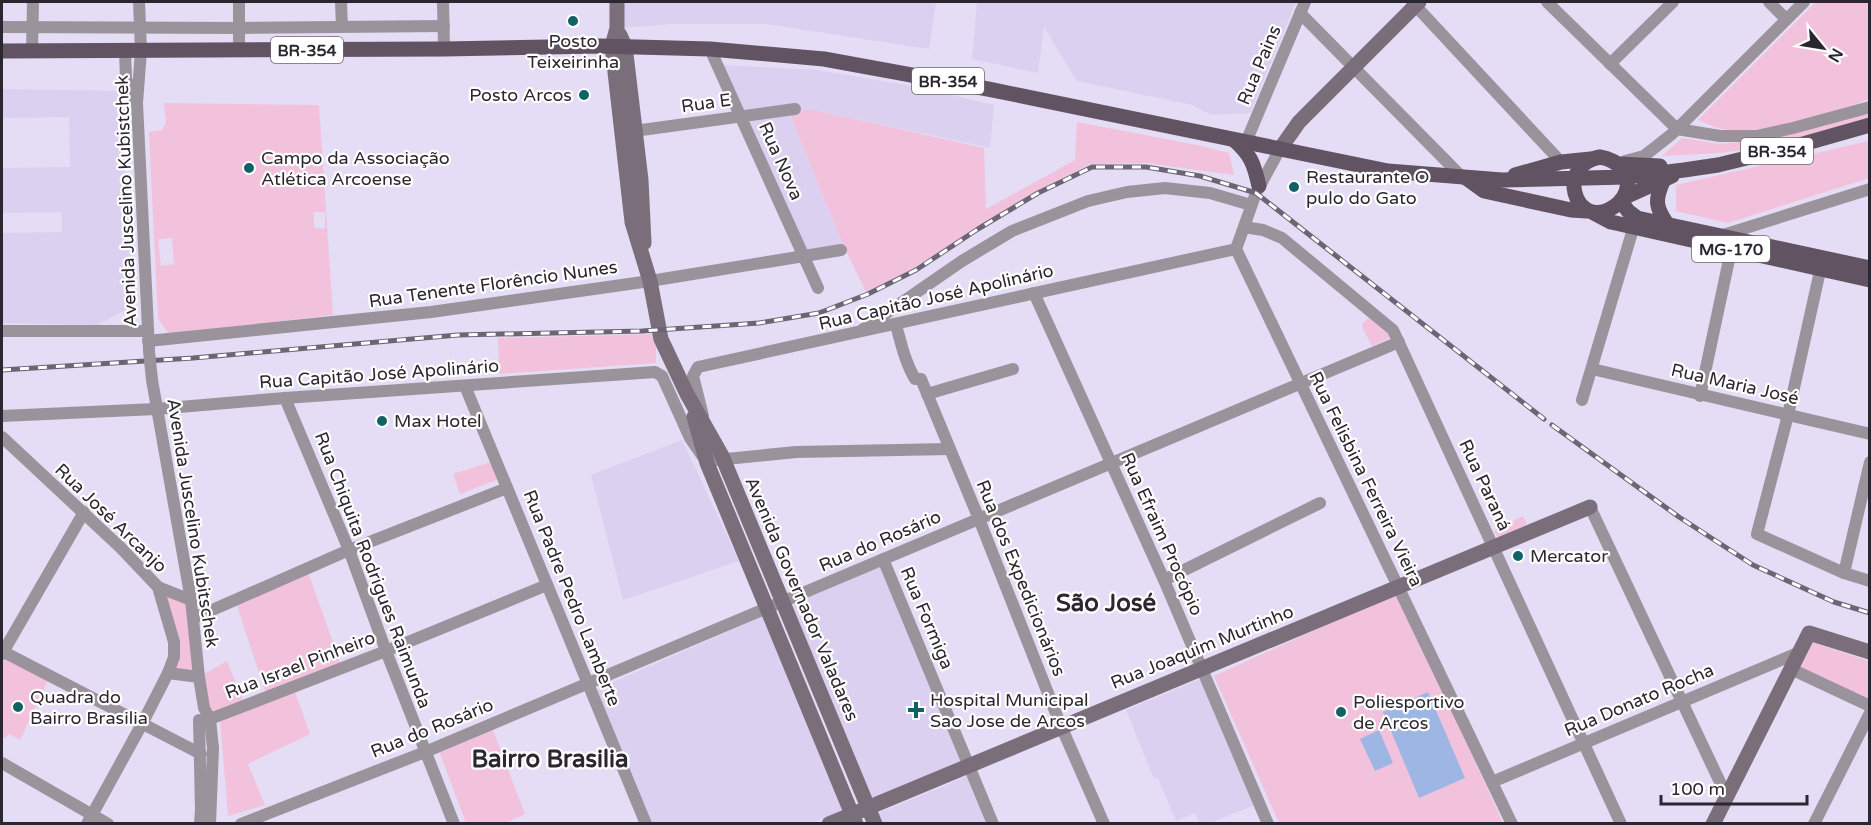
<svg xmlns="http://www.w3.org/2000/svg" width="1871" height="825" viewBox="0 0 1871 825" font-family="'Varela Round',sans-serif">
<rect width="100%" height="100%" fill="#e5dcf5"/>
<g fill="#dcd0f0">
<polygon points="621,2 936,2 929,49 766,24 673,24 621,28"/>
<polygon points="977,2 1296,2 1250,113 1211,115 1192,105 1077,81 1044,27 1038,73 972,59"/>
<polygon points="722,65 817,70 912,86 994,105 990,148 810,109 798,113 744,114"/>
<polygon points="2,89 120,91 135,305 97,325 2,323 2,233 62,232 62,212 2,213 2,168 70,167 69,117 2,118"/>
<polygon points="793,114 791,117 843,245 805,254 747,119"/>
<polygon points="682,440 739,561 623,600 591,475"/>
<polygon points="880,567 963,761 873,800 787,604"/>
<polygon points="762,617 844,810 813,823 652,823 595,690"/>
<polygon points="1203,678 1255,805 1210,823 1199,823 1195,813 1176,821 1158,778 1154,779 1126,710"/>
<polygon points="968,776 988,823 881,823 876,814"/>
</g>
<g fill="#f2c2dd" fill-rule="evenodd">
<path d="M1816 2H1869V99C1836 112 1765 134 1729 130 1718 129 1709 125 1698 120Z"/>
<path d="M164 103 319 105 333 315 169 334 158 319 149 132 162 130 166 122ZM314 212H325V229L314 228ZM172 238 174 264 161 266 158 239Z"/>
<polygon points="810,109 984,148 986,209 1075,160 1077,122 1202,146 1229,153 1234,175 1146,163 1090,164 1037,191 912,269 866,292 843,245 791,117 793,114"/>
<polygon points="1869,111 1869,119 1766,147 1720,153 1662,156 1682,138 1720,144 1765,139"/>
<polygon points="1869,141 1869,178 1728,223 1676,211 1676,185"/>
<polygon points="1369,318 1392,337 1372,346 1362,327 1363,323"/>
<polygon points="656,334 656,363 499,374 498,338"/>
<polygon points="491,462 499,479 460,494 453,474"/>
<polygon points="1523,516 1527,524 1498,539 1494,531"/>
<polygon points="307,569 342,668 267,697 235,600"/>
<polygon points="158,587 191,600 199,677 227,661 245,706 210,719 199,677 168,673 174,654"/>
<polygon points="1398,592 1503,823 1279,823 1214,676"/>
<polygon points="1812,642 1869,661 1869,703 1797,668"/>
<polygon points="5,657 48,680 20,740 9,734 5,738 2,736 2,664"/>
<polygon points="295,692 310,734 248,764 265,805 228,816 220,719"/>
<polygon points="493,730 525,814 506,823 466,823 439,751"/>
</g>
<g fill="#9db6e3">
<polygon points="1428,692 1465,778 1419,798 1383,712"/>
<polygon points="1379,730 1393,763 1375,771 1360,739"/>
</g>
<g fill="none" stroke-linecap="round" stroke-linejoin="round">
<g stroke="#9b939c" stroke-width="12">
<polyline points="139,2 141,51 137,103 149,349"/>
<polyline points="341,2 342,27"/>
<polyline points="443,2 444,49"/>
<polyline points="1412,2 1561,162"/>
<polyline points="1547,2 1677,129 1720,136 1756,136 1793,128 1870,107"/>
<polyline points="1769,2 1786,19"/>
<polyline points="1300,13 1462,177"/>
<polyline points="2,27 240,28 444,26"/>
<polyline points="710,49 818,288"/>
<polyline points="32,51 33,2"/>
<polyline points="125,51 126,79 137,103"/>
<polyline points="239,51 239,2"/>
<polyline points="1610,64 1673,2"/>
<polyline points="627,132 795,109"/>
<polyline points="1246,142 1305,2"/>
<polyline points="1280,149 1256,193 1236,249 1512,824"/>
<polyline points="1625,161 1644,156 1672,134 1804,2"/>
<polyline points="1244,227 1263,230 1282,238 1393,330 1621,824"/>
<polyline points="1723,235 1870,189"/>
<polyline points="1822,262 1788,415 1757,534 1844,573 1870,581"/>
<polyline points="1034,293 1164,580 1268,824"/>
<path d="M896 325C901 343 905 362 915 379H921L979 519 1061 726 1104 824"/>
<polyline points="862,330 962,261 1012,231 1088,201 1127,192 1165,188 1210,193 1251,205"/>
<polyline points="2,331 147,331"/>
<polyline points="148,341 431,312 650,281 841,250"/>
<polyline points="1592,369 1870,434"/>
<polyline points="152,380 191,600 199,677 204,708 210,719 213,748 210,824"/>
<polyline points="465,386 646,824"/>
<polyline points="927,394 1013,369"/>
<polyline points="1700,396 1733,241"/>
<polyline points="285,398 349,550 386,651 454,824"/>
<polyline points="1582,400 1636,219"/>
<polyline points="2,416 156,409 285,398 655,372 662,376 690,438 706,461 796,452 949,449"/>
<polyline points="703,416 693,376 698,367 1236,249"/>
<polyline points="2,437 121,548 158,587 174,642 174,657 168,673"/>
<polyline points="1590,507 1727,797"/>
<polyline points="883,559 993,824"/>
<polyline points="1844,573 1870,462"/>
<polyline points="1164,580 1320,503"/>
<polyline points="158,587 191,600"/>
<polyline points="194,618 349,550 507,488"/>
<polyline points="2,651 201,754"/>
<polyline points="2,654 84,512"/>
<polyline points="1791,669 1870,706"/>
<polyline points="199,720 201,810 200,824"/>
<polyline points="200,726 210,719 386,651 547,585"/>
<polyline points="2,763 108,824"/>
<polyline points="1492,782 1800,652"/>
<polyline points="87,824 142,724 168,673 199,677"/>
<polyline points="241,824 425,752 1399,342"/>
<polyline points="1814,824 1870,713"/>
</g>
<g stroke="#796e7a" stroke-width="15">
<polyline points="617,2 617,28 612,46 632,222 650,281 661,339 687,394 722,456 875,824"/>
<polyline points="620,35 625,46 641,180 644,243"/>
<polyline points="1280,149 1299,122 1419,2"/>
<polyline points="694,417 707,463 856,824"/>
<polyline points="829,824 1590,507"/>
<polyline points="1713,824 1809,633 1870,652"/>
</g>
<g stroke="#615362" stroke-width="15">
<polyline points="2,51 444,49 600,46 710,49 824,59 988,89 1388,171 1502,180 1627,177 1684,170 1718,165 1796,146 1870,125"/>
<path d="M1234 140C1251 155 1254 164 1259 186"/>
<path d="M1600 157C1618 160 1632 174 1626 192 1623 200 1618 205 1610 209 1575 228 1555 165 1600 157Z"/>
<polyline points="1619,164 1660,166"/>
<polyline points="1515,175 1561,162 1591,159"/>
<polyline points="1466,178 1484,191 1571,210 1587,211"/>
<path d="M1663 181C1655 200 1655 206 1667 224"/>
<polyline points="1623,198 1672,176"/>
<polyline points="1621,201 1628,211 1637,218 1870,268"/>
<polyline points="1594,213 1611,222 1870,280"/>
</g>
<g stroke="#6b6574" stroke-width="5">
<g id="rail">
<polyline points="2,370 193,358 458,335 642,331 759,323 819,313 868,294 916,270 978,229 1038,193 1092,167 1146,167 1200,176 1256,193 1544,419"/>
<polyline points="1552,425 1679,517 1753,565 1834,602 1870,613"/>
</g>
</g>
<use href="#rail" stroke="#fff" stroke-width="3" stroke-dasharray="9" stroke-linecap="butt"/>
<polyline stroke="#9b939c" stroke-width="12" points="149,351 152,380"/>
</g>
<g fill="#116266" stroke="#fff" stroke-width="2">
<circle cx="573" cy="21" r="6"/>
<circle cx="584" cy="95" r="6"/>
<circle cx="249" cy="168" r="6"/>
<circle cx="1294" cy="187" r="6"/>
<circle cx="382" cy="421" r="6"/>
<circle cx="1518" cy="556" r="6"/>
<circle cx="18" cy="707" r="6"/>
<path d="M913 701h6v6h6v6h-6v6h-6v-6h-6v-6h6z"/>
<circle cx="1341" cy="712" r="6"/>
</g>
<g text-anchor="middle" stroke-width="4.5" stroke-linejoin="round" paint-order="stroke">
<g fill="#fff" stroke="#6b686e" stroke-width="1.5">
<rect x="271" y="37" width="72" height="26" rx="4.5"/>
<rect x="912" y="68" width="72" height="26" rx="4.5"/>
<rect x="1741" y="138" width="72" height="26" rx="4.5"/>
<rect x="1692" y="236" width="78" height="26" rx="4.5"/>
</g>
<g font-size="16" font-weight="bold" fill="#2b2730">
<text x="307" y="56">BR-354</text>
<text x="948" y="87">BR-354</text>
<text x="1777" y="157">BR-354</text>
<text x="1731" y="255">MG-170</text>
</g>
<g font-size="18" fill="#2b2730" stroke="#fff" text-anchor="start">
<text x="573" y="47" text-anchor="middle">Posto<tspan x="573" dy="21">Teixeirinha</tspan></text>
<text x="572" y="101" text-anchor="end">Posto Arcos</text>
<text x="261" y="164">Campo da Associação<tspan x="261" dy="21">Atlética Arcoense</tspan></text>
<text x="1306" y="183">Restaurante O<tspan x="1306" dy="21">pulo do Gato</tspan></text>
<text x="394" y="427">Max Hotel</text>
<text x="1530" y="562">Mercator</text>
<text x="30" y="703">Quadra do<tspan x="30" dy="21">Bairro Brasilia</tspan></text>
<text x="930" y="706">Hospital Municipal<tspan x="930" dy="21">Sao Jose de Arcos</tspan></text>
<text x="1353" y="708">Poliesportivo<tspan x="1353" dy="21">de Arcos</tspan></text>
</g>
<g font-size="18" fill="#2b2730" stroke="#fff">
<text transform="translate(1259 65) rotate(-67)" y="6">Rua Pains</text>
<text transform="translate(706 103) rotate(-8)" y="6">Rua E</text>
<text transform="translate(781 161) rotate(66)" y="6">Rua Nova</text>
<text transform="translate(126 201) rotate(-92)" y="6">Avenida Juscelino Kubistchek</text>
<text transform="translate(493 284) rotate(-8)" y="6">Rua Tenente Florêncio Nunes</text>
<text transform="translate(936 297) rotate(-13)" y="6">Rua Capitão José Apolinário</text>
<text transform="translate(379 374) rotate(-4)" y="6">Rua Capitão José Apolinário</text>
<text transform="translate(1735 384) rotate(13)" y="6">Rua Maria José</text>
<text transform="translate(1366 479) rotate(64)" y="6">Rua Felisbina Ferreira Vieira</text>
<text transform="translate(1485 485) rotate(65)" y="6">Rua Paraná</text>
<text transform="translate(111 518) rotate(44)" y="6">Rua José Arcanjo</text>
<text transform="translate(193 523) rotate(81)" y="6">Avenida Juscelino Kubitschek</text>
<text transform="translate(1162 534) rotate(66)" y="6">Rua Efraim Procópio</text>
<text transform="translate(880 541) rotate(-23)" y="6">Rua do Rosário</text>
<text transform="translate(373 570) rotate(69)" y="6">Rua Chiquita Rodrigues Raimunda</text>
<text transform="translate(1021 578) rotate(68)" y="6">Rua dos Expedicionários</text>
<text transform="translate(572 598) rotate(68)" y="6">Rua Padre Pedro Lamberte</text>
<text transform="translate(802 599) rotate(67)" y="6">Avenida Governador Valadares</text>
<text transform="translate(927 618) rotate(67)" y="6">Rua Formiga</text>
<text transform="translate(1202 647) rotate(-22)" y="6">Rua Joaquim Murtinho</text>
<text transform="translate(300 665) rotate(-21)" y="6">Rua Israel Pinheiro</text>
<text transform="translate(1639 700) rotate(-23)" y="6">Rua Donato Rocha</text>
<text transform="translate(432 728) rotate(-22)" y="6">Rua do Rosário</text>
</g>
<g font-size="24" font-weight="bold" fill="#2b2730" stroke="#fff">
<text x="1106" y="611">São José</text>
<text x="550" y="767">Bairro Brasilia</text>
</g>
</g>
<rect width="1871" height="825" fill="none" stroke="#2b2730" stroke-width="6"/>
<g transform="translate(1823 48) rotate(120)" stroke="#ffffff" stroke-width="4.5" paint-order="stroke">
<path d="M0-4.5L10 22L0 15L-10 22Z" fill="#2b2730"/>
<text y="-9" font-size="16" font-weight="bold" text-anchor="middle" fill="#2b2730">N</text>
</g>
<path d="M1661 795v9h146v-9" fill="none" stroke="#2b2730" stroke-width="3"/>
<text x="1670" y="795" font-size="18" fill="#2b2730" stroke="#ffffff" stroke-width="4.5" paint-order="stroke">100 m</text>
</svg>
